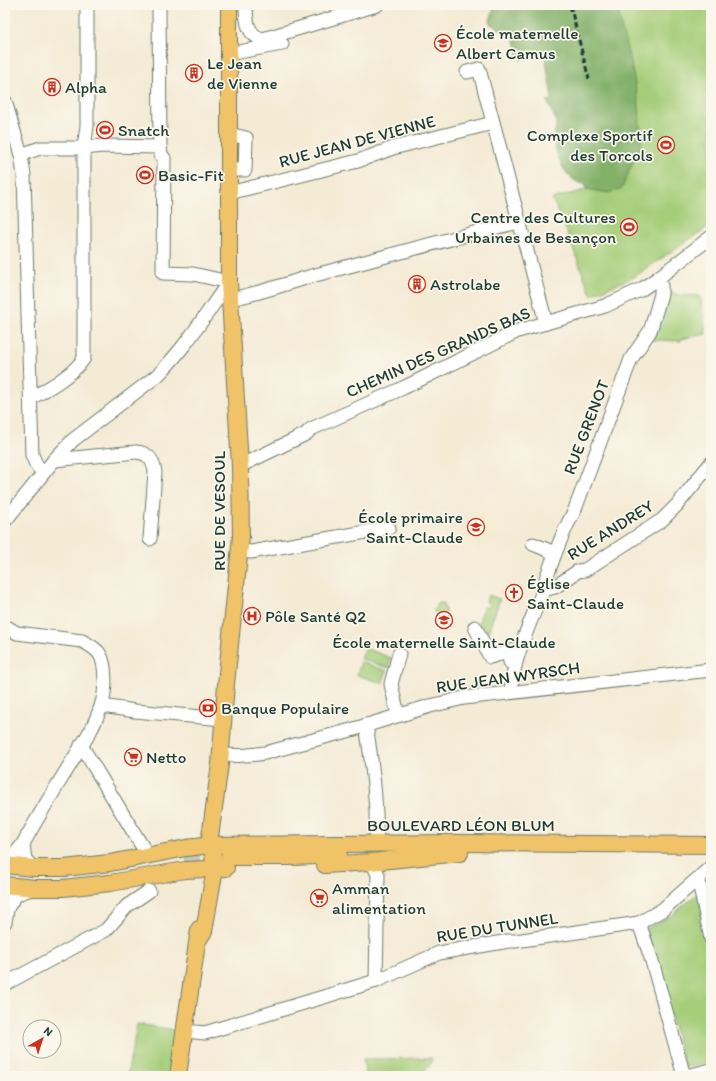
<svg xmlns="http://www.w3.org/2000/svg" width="716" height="1081" viewBox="0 0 716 1081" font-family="Itim,sans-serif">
<rect width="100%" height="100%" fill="#fbf7ec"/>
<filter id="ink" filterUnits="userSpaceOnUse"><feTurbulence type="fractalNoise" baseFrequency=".025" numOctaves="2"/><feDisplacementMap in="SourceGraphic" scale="8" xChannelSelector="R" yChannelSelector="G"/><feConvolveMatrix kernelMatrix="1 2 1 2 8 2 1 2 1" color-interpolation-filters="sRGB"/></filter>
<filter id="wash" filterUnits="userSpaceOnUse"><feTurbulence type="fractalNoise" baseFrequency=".012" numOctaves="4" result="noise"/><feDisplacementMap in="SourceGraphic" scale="16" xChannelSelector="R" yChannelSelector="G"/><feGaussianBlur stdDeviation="0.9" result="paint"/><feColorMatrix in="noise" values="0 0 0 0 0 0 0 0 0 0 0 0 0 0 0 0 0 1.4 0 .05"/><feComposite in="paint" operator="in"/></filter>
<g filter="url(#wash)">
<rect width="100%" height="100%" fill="#f4ebd5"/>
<g fill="#a6ce7a" stroke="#628657">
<polygon points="616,5 711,5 711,225 634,277 591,295 564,225 552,199 624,179 619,11"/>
<polygon points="668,291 679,295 700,296 706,334 681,339 681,341 652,340"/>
<polygon points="488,595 500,599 488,632 477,627 484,607 487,608 489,604 486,602"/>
<polygon points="439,603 443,603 446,612 443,616 435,613 433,611"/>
<polygon points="365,648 391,658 388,668 361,659"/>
<polygon points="361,662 387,671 382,683 357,675"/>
<polygon points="698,893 711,961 711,1061 685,1068 646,929 671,916"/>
<polygon points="137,1024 176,1030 170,1076 127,1076"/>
<polygon points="432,1058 431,1064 420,1076 366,1076 363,1059"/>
</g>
<path fill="#84b16a" stroke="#52774f" d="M495 5H616L619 11 621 27 631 63 639 105 641 144 622 188 608 193 586 189 585 184C566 183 555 155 554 138 554 133 557 127 556 122 554 115 550 108 547 101L552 100 545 54 520 60 514 38 489 23Z"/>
</g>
<g filter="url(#ink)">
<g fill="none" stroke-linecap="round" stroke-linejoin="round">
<polyline stroke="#c9c8b5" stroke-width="16" stroke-dasharray="16 8" stroke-linecap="butt" points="184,858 227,858"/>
<g stroke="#6a7a6c" stroke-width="15">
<g id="minor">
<polyline points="87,5 87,126 84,148 103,146 160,147 159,5"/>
<path d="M246 5C246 19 247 36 263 39L377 5"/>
<polyline points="228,54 282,44"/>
<polyline points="467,72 479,69 546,323"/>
<polyline points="5,101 21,155 24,175 32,455 36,464 43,473"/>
<polyline points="229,134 246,138 245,170 230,170"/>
<path d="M21 155 40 148H84V358C75 373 46 390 31 398"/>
<polyline points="229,193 358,161 393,148 493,123"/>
<path d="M230 299C258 294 285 284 312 276 381 258 450 238 519 222"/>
<path d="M54 460 136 452C148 453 153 459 155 472L150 539"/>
<polyline points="240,466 306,434 311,429 403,388 518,331 605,306 642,289 658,278 711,237"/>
<path d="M5 521 54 460 73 440 158 375C186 347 206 314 229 282L193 274 163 273 164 158 161 155 160 147"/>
<polyline points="533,544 555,553"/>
<polyline points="241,551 251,552 389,528"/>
<polyline points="543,590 555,587 578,571 585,570 662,520 677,505 711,463"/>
<path d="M5 626 17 633 82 641C88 644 94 647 99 653 107 664 106 693 101 706 95 726 82 745 71 763 55 789 38 816 23 844"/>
<polyline points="475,627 490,657 515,650 510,662"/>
<path d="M511 692C512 660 531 621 543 591 545 586 545 581 547 576 555 554 562 532 574 512L631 359 650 331 652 325 661 294V286L658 278"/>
<polyline points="102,706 135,711 223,719"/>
<polyline points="398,715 391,684 399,654"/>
<path d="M366 725C372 762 378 807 376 844"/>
<polyline points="81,745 145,851 147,856"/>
<path d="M221 754C235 757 250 755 265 753L351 730 430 706 464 698 711 670"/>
<polyline points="370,862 375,868 378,875 376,981"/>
<polyline points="6,865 23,844 25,859 33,868"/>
<polyline points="696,881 700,887 711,939"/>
<path d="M5 900 7 909C15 894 17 893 33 889"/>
<polyline points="5,922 7,909"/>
<polyline points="639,923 652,961 684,1076"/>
<polyline points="5,984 106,930 127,906 149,891"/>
<polyline points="185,1031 205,1033 376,981 439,953 509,941 515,941 639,923 662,910 711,867"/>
<polyline points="686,1076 711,1070"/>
</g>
</g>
<g stroke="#6a7a6c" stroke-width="18">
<g id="major">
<polyline points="229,857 293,857 339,855"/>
<polyline points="5,865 33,868 64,868 110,863 186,848 212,845 459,843 711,845"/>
<polyline points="325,865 370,862 460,853"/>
<polyline points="5,885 35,888 63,888 110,883 185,870 226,868"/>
<polyline points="199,939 204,931 215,868 210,837 220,764 226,684 241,536 240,466 229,282 229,5"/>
<polyline points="178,1076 199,929"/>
</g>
</g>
<use href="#minor" stroke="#fff" stroke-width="13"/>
<use href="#major" stroke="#f0c369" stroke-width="16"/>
<polyline stroke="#1f3d34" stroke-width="3" stroke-dasharray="6 3" stroke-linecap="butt" points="570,5 589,79"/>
</g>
</g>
<defs>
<g id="school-ring" transform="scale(0.9)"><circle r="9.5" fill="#fbf7ec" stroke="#c8321e" stroke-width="1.5"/><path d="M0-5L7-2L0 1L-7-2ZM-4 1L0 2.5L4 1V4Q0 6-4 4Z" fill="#c8321e"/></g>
<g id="building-ring" transform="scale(0.9)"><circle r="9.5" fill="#fbf7ec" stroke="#c8321e" stroke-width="1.5"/><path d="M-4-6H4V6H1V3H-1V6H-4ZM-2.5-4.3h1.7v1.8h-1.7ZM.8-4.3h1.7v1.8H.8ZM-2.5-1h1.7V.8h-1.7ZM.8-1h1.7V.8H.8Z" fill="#c8321e"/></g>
<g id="stadium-ring" transform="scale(0.9)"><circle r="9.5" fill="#fbf7ec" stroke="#c8321e" stroke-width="1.5"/><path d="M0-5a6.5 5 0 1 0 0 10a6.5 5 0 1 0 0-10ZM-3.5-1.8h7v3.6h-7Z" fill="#c8321e"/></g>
<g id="church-ring" transform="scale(0.9)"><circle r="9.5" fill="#fbf7ec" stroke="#c8321e" stroke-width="1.5"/><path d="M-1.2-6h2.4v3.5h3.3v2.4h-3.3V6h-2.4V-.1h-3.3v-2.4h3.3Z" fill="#c8321e"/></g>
<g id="hospital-ring" transform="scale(0.9)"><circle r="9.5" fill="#fbf7ec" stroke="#c8321e" stroke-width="1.5"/><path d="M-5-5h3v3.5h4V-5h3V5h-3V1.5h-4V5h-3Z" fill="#c8321e"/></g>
<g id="bank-ring" transform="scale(0.9)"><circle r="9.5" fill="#fbf7ec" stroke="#c8321e" stroke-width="1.5"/><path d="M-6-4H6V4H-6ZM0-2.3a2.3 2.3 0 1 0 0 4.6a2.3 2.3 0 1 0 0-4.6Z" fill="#c8321e"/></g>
<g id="supermarket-ring" transform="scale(0.9)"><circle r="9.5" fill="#fbf7ec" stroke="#c8321e" stroke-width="1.5"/><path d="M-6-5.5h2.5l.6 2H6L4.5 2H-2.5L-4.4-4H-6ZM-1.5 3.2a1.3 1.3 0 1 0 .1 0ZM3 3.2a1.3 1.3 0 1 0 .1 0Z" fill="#c8321e"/></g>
</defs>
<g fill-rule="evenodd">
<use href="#school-ring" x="443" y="43"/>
<use href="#building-ring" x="194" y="73"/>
<use href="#building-ring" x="52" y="87"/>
<use href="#stadium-ring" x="105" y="130"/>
<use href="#stadium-ring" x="666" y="145"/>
<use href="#stadium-ring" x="145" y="175"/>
<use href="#stadium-ring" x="629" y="227"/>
<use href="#building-ring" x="417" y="284"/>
<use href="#school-ring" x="476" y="527"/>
<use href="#church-ring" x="514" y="593"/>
<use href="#hospital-ring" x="252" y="616"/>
<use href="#school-ring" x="444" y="620"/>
<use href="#bank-ring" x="208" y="708"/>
<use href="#supermarket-ring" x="133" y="757"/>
<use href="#supermarket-ring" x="319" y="898"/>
</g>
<g text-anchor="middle" stroke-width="3.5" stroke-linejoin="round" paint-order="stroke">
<g font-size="17" fill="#1f3d34" stroke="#fbf7ec" text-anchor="start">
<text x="456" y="39">École maternelle<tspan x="456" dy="20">Albert Camus</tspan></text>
<text x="207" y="69">Le Jean<tspan x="207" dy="20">de Vienne</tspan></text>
<text x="65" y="93">Alpha</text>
<text x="118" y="136">Snatch</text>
<text x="653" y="141" text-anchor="end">Complexe Sportif<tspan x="653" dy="20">des Torcols</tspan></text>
<text x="158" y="181">Basic-Fit</text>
<text x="616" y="223" text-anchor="end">Centre des Cultures<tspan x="616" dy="20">Urbaines de Besançon</tspan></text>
<text x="430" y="290">Astrolabe</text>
<text x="463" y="523" text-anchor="end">École primaire<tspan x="463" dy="20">Saint-Claude</tspan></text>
<text x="527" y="589">Église<tspan x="527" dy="20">Saint-Claude</tspan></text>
<text x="265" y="622">Pôle Santé Q2</text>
<text x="444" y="648" text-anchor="middle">École maternelle Saint-Claude</text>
<text x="221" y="714">Banque Populaire</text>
<text x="146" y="763">Netto</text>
<text x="332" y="894">Amman<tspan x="332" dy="20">alimentation</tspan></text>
</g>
<g font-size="17" fill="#1f3d34" stroke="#fbf7ec">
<text transform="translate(357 141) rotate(-15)" y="6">RUE JEAN DE VIENNE</text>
<text transform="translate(438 352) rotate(-24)" y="6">CHEMIN DES GRANDS BAS</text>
<text transform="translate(586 427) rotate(-69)" y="6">RUE GRENOT</text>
<text transform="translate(219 511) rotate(-90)" y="6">RUE DE VESOUL</text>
<text transform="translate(610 530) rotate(-32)" y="6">RUE ANDREY</text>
<text transform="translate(508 677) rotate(-8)" y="6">RUE JEAN WYRSCH</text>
<text x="461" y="831">BOULEVARD LÉON BLUM</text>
<text transform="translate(497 927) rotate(-9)" y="6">RUE DU TUNNEL</text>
</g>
</g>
<rect width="716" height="1081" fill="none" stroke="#fbf7ec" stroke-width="20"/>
<g transform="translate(42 1039) rotate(39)"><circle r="19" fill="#fbf7ec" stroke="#a3ada2"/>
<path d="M0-3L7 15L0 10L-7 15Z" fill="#c8321e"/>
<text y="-6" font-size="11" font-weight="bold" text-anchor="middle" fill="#1f3d34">N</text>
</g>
</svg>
